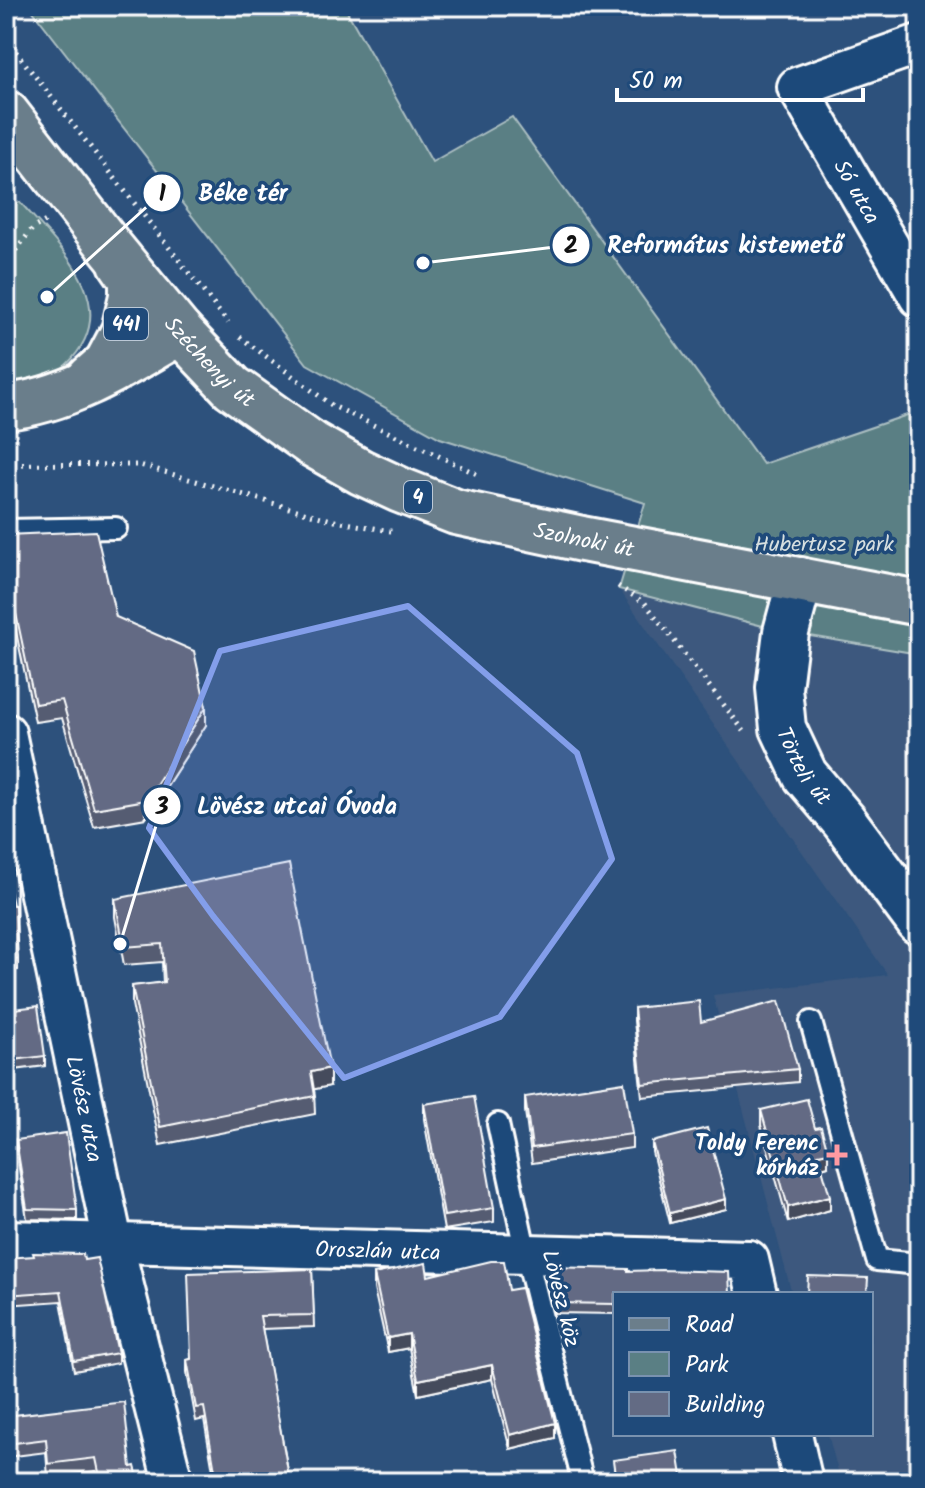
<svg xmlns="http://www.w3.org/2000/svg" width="925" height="1488" viewBox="0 0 925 1488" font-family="Kalam,sans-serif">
<rect width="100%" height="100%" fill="#2d517c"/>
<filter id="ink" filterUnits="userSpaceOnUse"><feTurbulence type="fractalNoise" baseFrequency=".0125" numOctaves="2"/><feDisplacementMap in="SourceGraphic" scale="16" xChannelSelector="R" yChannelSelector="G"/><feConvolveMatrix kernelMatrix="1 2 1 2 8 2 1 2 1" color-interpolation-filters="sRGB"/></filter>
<g filter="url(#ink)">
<polygon fill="#3d597e" points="619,589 786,632 919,654 919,1482 841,1482 828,1434 871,1434 871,1294 792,1294 713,995 888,975"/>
<g fill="#5a7f84" stroke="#acbfc2" stroke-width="2">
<polygon points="29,6 344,6 432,162 512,117 763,464 919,411 919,654 786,632 619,589 645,503 440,438 307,364"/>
<path d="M20 202C60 247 126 306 67 364 53 378 25 391 6 392V208Z"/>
</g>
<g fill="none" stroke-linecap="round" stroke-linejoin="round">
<g stroke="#fff" stroke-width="26">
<g id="lane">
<polyline points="6,530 116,528"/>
<polyline points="811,1022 877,1260 919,1264"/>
<polyline points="498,1124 526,1254 583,1482"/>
</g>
</g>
<g stroke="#fff" stroke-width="44">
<g id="street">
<path id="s1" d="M919 44 797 87 919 297"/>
<path id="s2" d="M6 733 113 1242 173 1482"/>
<path id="s3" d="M6 1240 749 1260 757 1294"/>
<polyline points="792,1434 803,1482"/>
</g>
</g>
<g stroke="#fff" stroke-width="50">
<g id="secondary">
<path id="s4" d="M800 580 786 632 779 688 783 728 805 775 844 821 919 922"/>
</g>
</g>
<g stroke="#fff" stroke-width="50">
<g id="primary">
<path id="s5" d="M6 113 111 248 180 332 232 387 312 444 361 472 400 490 456 512 582 539 919 603"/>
<polyline points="90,378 107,363 124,331 132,296 132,279 121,263"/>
<path d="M6 407C70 400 125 364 180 332"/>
</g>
</g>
<g stroke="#fff" stroke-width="5" stroke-dasharray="2 6" stroke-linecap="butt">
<polyline points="6,39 228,323"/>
<polyline points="6,263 33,228 46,221"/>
<polyline points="240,337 333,406 479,475"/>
<polyline points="6,464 140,465 335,521 396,532"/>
<polyline points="618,586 645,603 744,731"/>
<polyline points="910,958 919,970"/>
</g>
<use href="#lane" stroke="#1f4a7a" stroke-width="20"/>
<use href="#street" stroke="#1f4a7a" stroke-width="38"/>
<use href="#secondary" stroke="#1f4a7a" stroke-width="44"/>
<use href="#primary" stroke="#6b7e8b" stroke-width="44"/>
</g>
<g fill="#555c72" stroke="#fff" stroke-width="2">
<polygon points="6,535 116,617 206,725 146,818 94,827 62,718 35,722 6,584"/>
<polygon points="6,873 18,959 18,970 6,971"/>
<polygon points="115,899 330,1086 314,1089 315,1114 160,1145 132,1004 132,986 163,983 162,962 124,965 115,917"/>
<polygon points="634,1008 701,1022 798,1069 798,1082 642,1097 634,1021"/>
<polygon points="6,1010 45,1056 45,1066 6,1071"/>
<polygon points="525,1097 632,1134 632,1148 532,1163 525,1111"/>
<polygon points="424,1104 494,1208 494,1222 444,1230 424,1119"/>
<polygon points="761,1110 815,1128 828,1166 822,1168 830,1210 788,1222 761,1125"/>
<polygon points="16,1140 77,1210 77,1220 27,1219 16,1150"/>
<polygon points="652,1142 726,1209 670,1223 652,1152"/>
<polygon points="6,1258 84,1260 118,1353 118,1363 74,1371 61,1301 6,1305"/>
<polygon points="548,1267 628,1271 615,1294 615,1314 554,1313 548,1277"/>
<polygon points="312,1269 314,1327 262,1329 290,1482 215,1482 204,1419 196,1421 187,1372 187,1360 191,1359"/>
<polygon points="374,1274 428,1276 509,1290 555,1438 510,1449 492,1379 418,1395 409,1348 388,1352 374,1289"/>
<polygon points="6,1416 131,1467 139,1482 98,1482 96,1471 48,1477 46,1452 6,1457"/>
</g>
<g fill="#454b5c" stroke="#fff" stroke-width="2">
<polygon points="206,707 206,725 146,818 146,800"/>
<polygon points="330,1068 330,1086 311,1090 311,1072"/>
<polygon points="828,1152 828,1166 818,1169 818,1154"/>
<polygon points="830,1196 830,1210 788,1222 788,1207"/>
<polygon points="726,1199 726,1209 670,1223 670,1213"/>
<polygon points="409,1334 409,1348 388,1352 388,1338"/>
<polygon points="492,1365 492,1379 418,1395 418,1380"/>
<polygon points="555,1423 555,1438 510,1449 510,1435"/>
</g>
<g fill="#636b84" stroke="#fff" stroke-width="2">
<polygon points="96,531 116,617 194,651 206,707 146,800 94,809 62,700 35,704 6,566 6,535"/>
<polygon points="289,864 330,1068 311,1072 315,1096 160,1127 132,986 165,982 162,944 124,947 115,899"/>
<polygon points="6,873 13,905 15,905 18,959 6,960"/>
<polygon points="699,1001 701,1022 779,1001 798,1069 642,1084 634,1008"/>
<polygon points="38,1006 45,1056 6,1061 6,1010"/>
<polygon points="624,1082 632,1134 532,1148 525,1097"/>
<polygon points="474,1096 494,1208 444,1216 424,1104"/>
<polygon points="807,1099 815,1128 821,1127 828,1152 818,1154 830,1196 788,1207 761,1110"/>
<polygon points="707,1128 726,1199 670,1213 652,1142"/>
<polygon points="66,1133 77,1210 27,1209 16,1140"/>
<polygon points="33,1253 83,1254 84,1260 97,1258 118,1353 74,1361 61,1291 6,1295 6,1258 34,1256"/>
<polygon points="491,1261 504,1261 509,1290 521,1288 555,1423 510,1435 492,1365 418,1380 409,1334 388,1338 374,1274 426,1263 428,1276"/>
<polygon points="548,1267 628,1269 628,1271 661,1270 729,1272 730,1294 615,1294 615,1304 554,1303"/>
<polygon points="312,1269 314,1315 260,1316 290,1482 217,1482 204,1407 196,1408 187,1360 191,1359 188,1273"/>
<polygon points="808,1276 868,1278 867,1294 807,1294"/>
<polygon points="124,1402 131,1467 135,1466 139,1482 101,1482 96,1458 48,1464 46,1439 6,1444 6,1416"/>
<polygon points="678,1451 683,1482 616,1482 613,1460"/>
<polygon points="388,1475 390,1482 347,1482"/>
</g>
</g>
<path fill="#839eea" fill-opacity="0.2" stroke="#839eea" stroke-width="6" stroke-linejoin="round" d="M408 606 577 753 612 859 500 1017 344 1078 213 916 149 828 220 651Z"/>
<path fill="#ff9aa2" stroke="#1f4a7a" stroke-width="3" d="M833 1143h8v8h8v8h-8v8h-8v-8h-8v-8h8z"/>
<g text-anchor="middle" stroke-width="7" stroke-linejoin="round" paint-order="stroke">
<g fill="#1f4a7a" stroke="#bcc9d7" stroke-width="2">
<rect x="104" y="308" width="44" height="32" rx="6"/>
<rect x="404" y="481" width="28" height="32" rx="6"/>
</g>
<g font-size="20" font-weight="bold" fill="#fff">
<text x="126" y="331">441</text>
<text x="418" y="504">4</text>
</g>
<g font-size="22" fill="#fff" stroke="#1f4a7a">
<text dy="8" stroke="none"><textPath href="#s1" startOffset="250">Só utca</textPath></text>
<text dy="8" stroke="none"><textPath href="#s5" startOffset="322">Széchenyi út</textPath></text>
<text dy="8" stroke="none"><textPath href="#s5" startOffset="744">Szolnoki út</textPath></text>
<text dy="8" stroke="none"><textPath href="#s4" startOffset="194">Törteli út</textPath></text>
<text dy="8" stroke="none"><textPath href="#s2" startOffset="384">Lövész utca</textPath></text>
<text dy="8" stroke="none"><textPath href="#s3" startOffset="372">Oroszlán utca</textPath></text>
<text transform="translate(562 1298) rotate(76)" y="8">Lövész köz</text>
</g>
<g font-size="22" fill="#d6dfe0" stroke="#1f4a7a">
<text x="824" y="551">Hubertusz park</text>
</g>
<g font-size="22" font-weight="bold" fill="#fff" stroke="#1f4a7a" text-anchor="end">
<text x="819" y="1150">Toldy Ferenc<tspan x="819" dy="25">kórház</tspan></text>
</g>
</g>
<path fill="none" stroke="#fff" stroke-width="3" d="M47 297L162 193M423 263L571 245M120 944L162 806"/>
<g fill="#fff" stroke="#1f4a7a" stroke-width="3">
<circle cx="47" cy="297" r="8"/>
<circle cx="423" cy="263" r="8"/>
<circle cx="120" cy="944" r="8"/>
<circle cx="162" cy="193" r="20"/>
<circle cx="571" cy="245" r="20"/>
<circle cx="162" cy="806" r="20"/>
</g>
<g font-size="24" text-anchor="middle" font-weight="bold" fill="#111">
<text x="162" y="201">1</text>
<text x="571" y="253">2</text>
<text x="162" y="814">3</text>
</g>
<g font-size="24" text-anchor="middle" font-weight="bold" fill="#fff" stroke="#1f4a7a" stroke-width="7" stroke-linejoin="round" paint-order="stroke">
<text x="243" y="201">Béke tér</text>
<text x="725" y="253">Református kistemető</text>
<text x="297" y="814">Lövész utcai Óvoda</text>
</g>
<rect width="925" height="1488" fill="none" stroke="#1f4a7a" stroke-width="32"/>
<rect x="16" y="16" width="893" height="1456" fill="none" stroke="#fff" stroke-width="3" filter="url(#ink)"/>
<rect x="613" y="1292" width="260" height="144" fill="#1f4a7a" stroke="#7992af" stroke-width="2"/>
<rect x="629" y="1318" width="40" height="12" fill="#6b7e8b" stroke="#7992af" stroke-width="2"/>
<text x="685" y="1332" font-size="24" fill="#ffffff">Road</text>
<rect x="629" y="1352" width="40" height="24" fill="#5a7f84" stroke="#7992af" stroke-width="2"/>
<text x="685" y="1372" font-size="24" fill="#ffffff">Park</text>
<rect x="629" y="1392" width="40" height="24" fill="#636b84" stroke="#7992af" stroke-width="2"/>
<text x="685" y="1412" font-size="24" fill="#ffffff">Building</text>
<path d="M617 88v12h246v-12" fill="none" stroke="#ffffff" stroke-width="4"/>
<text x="629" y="88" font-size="24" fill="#ffffff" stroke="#1f4a7a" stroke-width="6" paint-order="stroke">50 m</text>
</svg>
